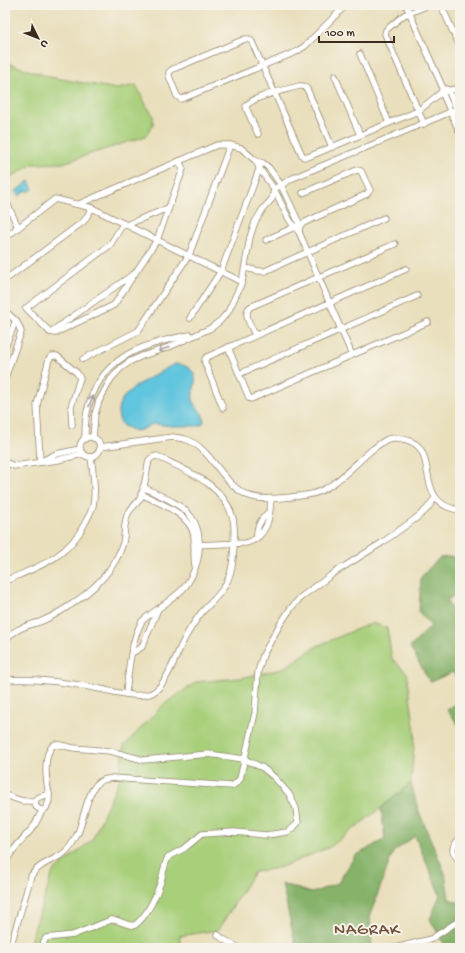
<svg xmlns="http://www.w3.org/2000/svg" width="465" height="953" viewBox="0 0 465 953" font-family="'Gochi Hand',sans-serif">
<rect width="100%" height="100%" fill="#f7f3e8"/>
<filter id="ink" filterUnits="userSpaceOnUse"><feTurbulence type="fractalNoise" baseFrequency=".025" numOctaves="2"/><feDisplacementMap in="SourceGraphic" scale="8" xChannelSelector="R" yChannelSelector="G"/><feConvolveMatrix kernelMatrix="1 2 1 2 8 2 1 2 1" color-interpolation-filters="sRGB"/></filter>
<filter id="wash" filterUnits="userSpaceOnUse"><feTurbulence type="fractalNoise" baseFrequency=".012" numOctaves="4" result="noise"/><feDisplacementMap in="SourceGraphic" scale="16" xChannelSelector="R" yChannelSelector="G"/><feGaussianBlur stdDeviation="0.9" result="paint"/><feColorMatrix in="noise" values="0 0 0 0 0 0 0 0 0 0 0 0 0 0 0 0 0 1.4 0 .05"/><feComposite in="paint" operator="in"/></filter>
<g filter="url(#wash)">
<rect width="100%" height="100%" fill="#e9dfbc"/>
<g fill="#a8cf7a" stroke="#727c4c">
<polygon points="5,63 7,63 50,77 117,89 136,85 146,105 153,115 153,125 146,136 63,163 33,164 5,181"/>
<polygon points="372,623 387,628 392,659 407,673 415,733 411,783 381,808 330,847 279,868 254,872 218,930 179,936 182,948 28,948 53,872 92,840 119,780 124,746 163,705 196,682 240,678 282,669 317,646"/>
</g>
<g fill="#86b26a" stroke="#606e44">
<polygon points="460,556 460,592 447,600 460,631 460,684 453,672 430,682 410,647 431,626 419,612 421,577 439,558"/>
<polygon points="460,701 460,727 447,710"/>
<polygon points="411,783 419,812 445,873 449,899 460,903 460,948 449,948 444,944 430,919 440,895 415,836 393,852 370,915 372,948 301,948 295,943 282,884 312,893 338,883 355,856 385,839 381,808"/>
</g>
<g fill="#61c5de" stroke="#4e787e">
<polygon points="29,181 33,189 29,192 27,190 19,196 15,192"/>
<path d="M175 364C187 364 197 371 195 384 194 389 192 395 193 400 195 410 204 410 204 422L201 425 196 426H172L153 424 141 430 134 431 122 425C107 399 138 385 156 374 162 371 168 367 175 364Z"/>
</g>
</g>
<g filter="url(#ink)">
<g fill="none" stroke-linecap="round" stroke-linejoin="round">
<g stroke="#92846d" stroke-width="7">
<g id="minor">
<polyline points="346,5 305,46 296,52 184,98 181,99 177,96 169,76 169,72 173,69 245,39 249,39 252,42 302,155 304,157 308,157 418,111 442,92 460,88"/>
<polyline points="406,5 442,86 442,92 460,133"/>
<polyline points="441,5 460,47"/>
<polyline points="360,54 389,123"/>
<polyline points="335,76 360,135"/>
<polyline points="446,89 448,90 460,117"/>
<polyline points="424,124 385,34 386,30 404,15 429,5"/>
<path d="M258 134 247 110 246 106C253 96 286 90 299 86H303L307 89 332 147"/>
<path d="M256 161C260 172 268 180 274 189 282 203 287 221 299 232L352 355"/>
<polyline points="5,199 18,227 16,228"/>
<polyline points="79,204 217,145 230,145 241,148 256,161 263,163 269,168 281,185 300,225 299,232"/>
<polyline points="126,225 168,208"/>
<polyline points="5,238 55,199 92,208 242,282"/>
<polyline points="266,240 367,194 370,190 361,171 357,170 303,193"/>
<polyline points="245,268 259,271 265,271 384,218"/>
<polyline points="5,280 84,221 92,208"/>
<path d="M5 311C12 317 19 322 21 332L5 378"/>
<polyline points="190,318 221,271 260,167"/>
<polyline points="52,331 132,275"/>
<polyline points="50,332 55,333 114,305 157,240 183,169 179,161"/>
<polyline points="50,332 26,308 110,245 123,224"/>
<path d="M255 335C252 327 242 314 250 307L395 244"/>
<polyline points="5,347 16,320"/>
<polyline points="228,347 249,398 251,399 428,322"/>
<polyline points="83,359 138,331 189,255 230,145"/>
<polyline points="239,374 417,296"/>
<polyline points="223,408 205,363 205,359 207,357 406,269"/>
<circle cx="90" cy="447" r="10"/>
<polyline points="93,438 95,414 99,401 111,379 121,368 131,361 142,356 169,347 211,328 220,321 228,312 242,282 250,237 255,222 263,209 272,199 274,189 293,178 460,108"/>
<path d="M85 439C85 430 85 420 87 412 99 357 141 344 190 335"/>
<path d="M100 447 173 437C177 438 181 438 185 439 211 447 221 483 247 495 262 502 290 497 307 495 332 492 354 464 373 449 377 446 383 441 388 439 395 437 405 439 412 442 438 453 414 505 460 510"/>
<polyline points="44,460 56,454 80,449"/>
<polyline points="40,461 37,405 49,359 52,356 57,356 77,373 80,378 71,407 72,425"/>
<polyline points="5,462 14,466 58,460 83,454"/>
<path d="M141 494C159 503 191 514 194 536 195 546 193 555 195 565"/>
<path d="M257 537C256 528 261 518 269 512"/>
<path d="M194 545 246 543C268 537 270 517 271 498"/>
<path d="M5 581C38 567 68 558 85 523 88 518 91 512 93 506 96 490 93 473 91 457"/>
<path d="M5 640C15 628 28 626 42 621 49 618 55 615 61 611 88 595 114 574 123 543 125 534 124 524 127 516 129 509 136 505 140 499 144 492 147 469 149 460L153 457 157 456C186 471 225 484 233 519 235 527 234 536 234 544 233 559 233 573 224 587 218 597 209 604 202 612 195 621 189 630 184 640 176 654 165 691 149 694 132 698 112 691 95 688 65 682 36 678 5 680"/>
<polyline points="132,653 142,647 158,609"/>
<path d="M126 693C129 670 130 643 142 621 155 610 171 601 183 589 192 579 198 563 199 550 202 509 174 503 143 487"/>
<polyline points="5,795 22,801 35,801"/>
<path d="M460 838C451 848 450 851 460 861"/>
<path d="M5 864C11 849 24 839 34 826 38 820 40 811 46 808L49 801V794L37 798C33 804 35 808 42 810"/>
<polyline points="218,935 223,939 239,948"/>
<path d="M10 948 31 876C38 864 53 861 64 853 69 849 74 841 77 835 84 822 87 785 103 780 106 779 109 779 112 778L232 786 236 783 240 779 255 713 258 672 263 655 279 626 291 608 301 597 334 573 383 542 415 519 426 510 435 498"/>
<path d="M43 948 44 941 46 938 73 935 111 920C121 919 126 927 135 925 147 916 155 898 160 884 163 875 164 865 168 857L185 848 202 834 234 832 266 835 287 832 294 827 298 823 296 808 289 794 275 778 263 768 244 759 208 754 144 760 110 751 74 748 55 744C42 752 46 781 49 794"/>
<polyline points="395,948 431,939 460,920"/>
</g>
</g>
<use href="#minor" stroke="#fff" stroke-width="5.5"/>
</g>
<defs><path id="oneway-shaft" d="M-6 0H5M1.5-3L5.5 0L1.5 3" fill="none" stroke-width="1.6" stroke-linecap="round" stroke-linejoin="round"/></defs>
<g stroke="#a79f9a">
<use href="#oneway-shaft" transform="translate(164 349) rotate(162)"/>
<use href="#oneway-shaft" transform="translate(91 401) rotate(-70)"/>
</g>
</g>
<g text-anchor="middle" stroke-width="4" stroke-linejoin="round" paint-order="stroke">
<g font-size="17" letter-spacing="1" fill="#71513b" stroke="#f7f3e8">
<text x="367" y="934">NAGRAK</text>
</g>
</g>
<rect width="465" height="953" fill="none" stroke="#f7f3e8" stroke-width="20"/>
<g transform="translate(38 38) rotate(133)" stroke="#f7f3e8" stroke-width="3" paint-order="stroke">
<path d="M0-3L7 15L0 10L-7 15Z" fill="#3b2a1e"/>
<text y="-6" font-size="11" font-weight="bold" text-anchor="middle" fill="#3b2a1e">U</text>
</g>
<path d="M319 36v6h75v-6" fill="none" stroke="#3b2a1e" stroke-width="2"/>
<text x="325" y="36" font-size="12" fill="#3b2a1e" stroke="#f7f3e8" stroke-width="3" paint-order="stroke">100 m</text>
</svg>
